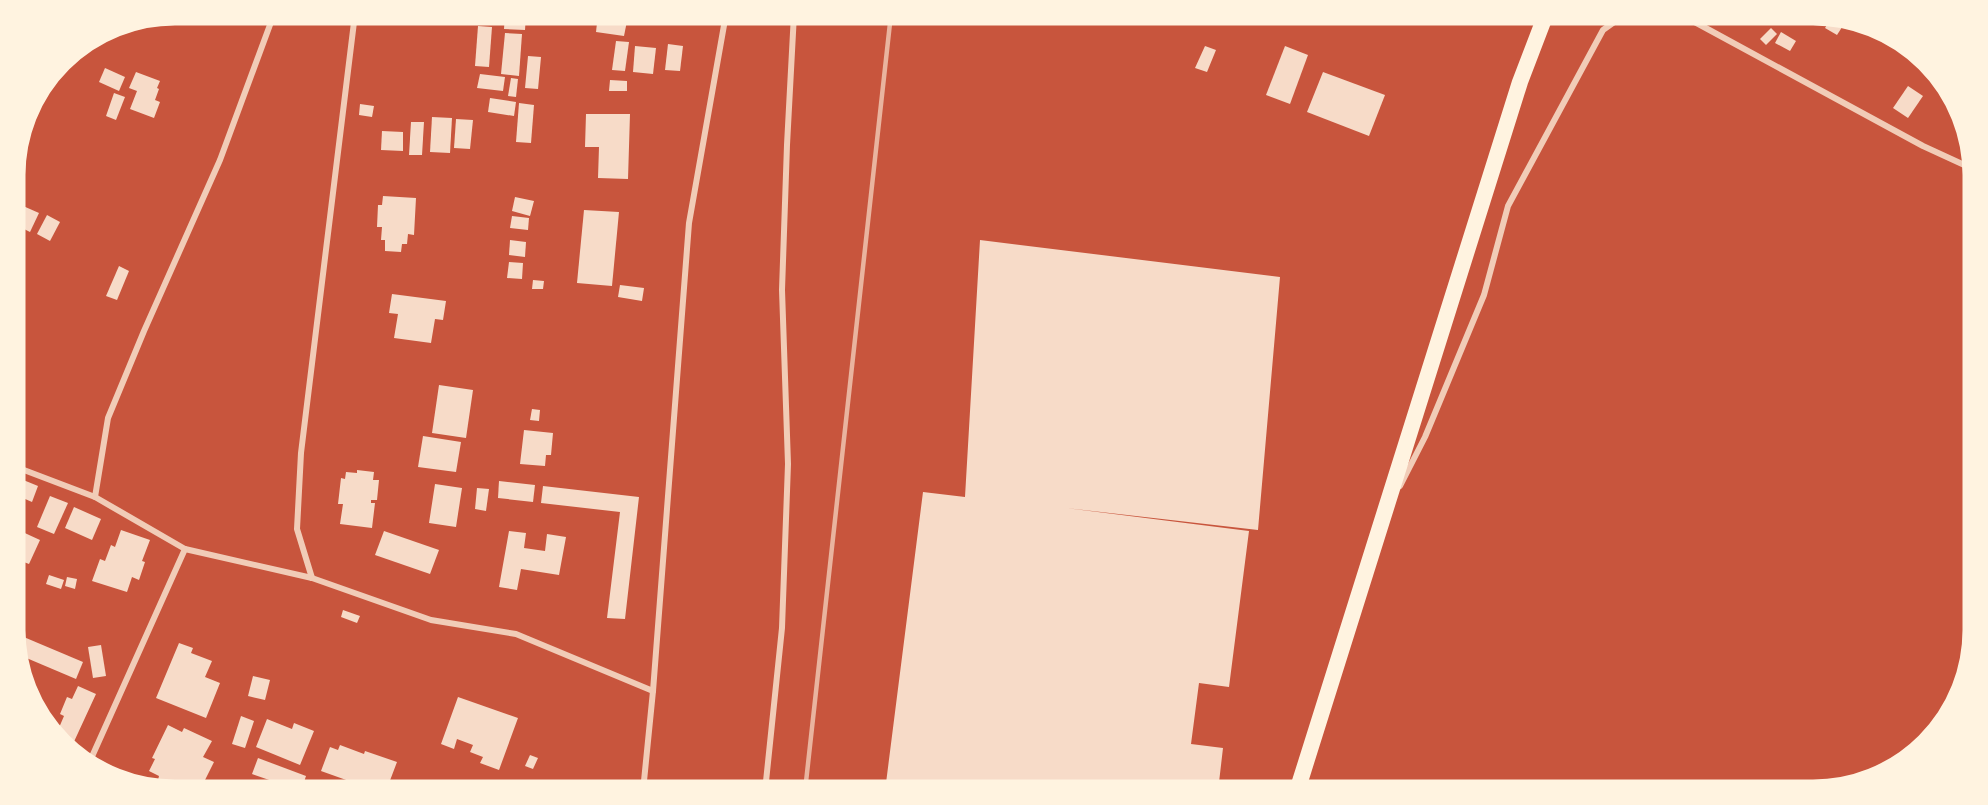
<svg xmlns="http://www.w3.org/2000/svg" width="1988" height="805" viewBox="0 0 1988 805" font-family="Bitter,serif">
<rect width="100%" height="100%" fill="#c8553d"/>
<g fill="#f7dbc8">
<polygon points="505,14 526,14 525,30 504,29"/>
<polygon points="564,14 588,14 586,24 563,20"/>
<polygon points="598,14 628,16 624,36 596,32"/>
<polygon points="1832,17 1844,24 1837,35 1825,28"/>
<polygon points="478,26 492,27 489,67 475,66"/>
<polygon points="1771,28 1777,34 1766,45 1760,39"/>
<polygon points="1781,32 1796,41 1790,51 1775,43"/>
<polygon points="505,33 522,34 519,76 501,74"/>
<polygon points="616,41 629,42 625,71 612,70"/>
<polygon points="668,44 683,46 680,71 665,70"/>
<polygon points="635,46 656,48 653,74 633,72"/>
<polygon points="1205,46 1216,50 1207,72 1195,68"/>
<polygon points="1285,46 1308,55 1290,104 1266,95"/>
<polygon points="528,56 541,57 538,89 525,88"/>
<polygon points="105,68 125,77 119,91 99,82"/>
<polygon points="136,72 160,81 157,88 159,89 155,100 160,102 154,118 130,109 137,91 129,88"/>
<polygon points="1323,72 1385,95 1369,136 1307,112"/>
<polygon points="480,74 505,77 503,91 477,88"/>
<polygon points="511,78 518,79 516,97 508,96"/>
<polygon points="610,80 627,81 627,91 609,91"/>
<polygon points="1908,86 1923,96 1908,118 1893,108"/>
<polygon points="43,88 46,89 42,98 36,96"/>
<polygon points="114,93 125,97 116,120 106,116"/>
<polygon points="490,98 516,102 514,116 488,112"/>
<polygon points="519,103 534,105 531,143 516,142"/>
<polygon points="360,104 374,106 372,117 359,115"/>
<polygon points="586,114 630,114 628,179 598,178 599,147 585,147"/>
<polygon points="432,117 452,118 450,153 430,152"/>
<polygon points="456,119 473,120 470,149 454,148"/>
<polygon points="411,122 424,122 422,155 409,155"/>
<polygon points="382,131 403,132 403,151 381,150"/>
<polygon points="383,196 416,198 414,235 408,234 407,244 402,244 401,252 385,251 385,240 381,240 382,227 377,227 378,205 382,205"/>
<polygon points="515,197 534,201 530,216 512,211"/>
<polygon points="14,202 39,213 30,232 14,224"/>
<polygon points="584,210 619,212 612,286 577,283"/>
<polygon points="47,215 60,222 50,241 37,234"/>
<polygon points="512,216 529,218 528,230 510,228"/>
<polygon points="14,232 22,235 14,252"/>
<polygon points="510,240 526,242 525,257 509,255"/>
<polygon points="980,240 1280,277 1258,530 1066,508 1249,531 1229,687 1199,683 1191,744 1223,748 1218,791 885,791 923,492 965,497"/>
<polygon points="509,262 523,263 522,279 507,278"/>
<polygon points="119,266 129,271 117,300 106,296"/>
<polygon points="533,280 544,281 543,289 532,289"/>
<polygon points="620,285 644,288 642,301 618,297"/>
<polygon points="392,294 446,301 443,320 435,319 431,343 394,338 398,314 389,313"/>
<polygon points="439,385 473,390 466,438 432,433"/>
<polygon points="532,409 540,410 539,421 530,420"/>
<polygon points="524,430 553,433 551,455 546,455 545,466 520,464"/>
<polygon points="423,436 461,442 456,472 418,467"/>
<polygon points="357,470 374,472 373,480 379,480 377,500 371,500 371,503 375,503 372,528 340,524 343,504 338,504 341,478 345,479 346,472 357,473"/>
<polygon points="16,477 38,486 32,502 16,495"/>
<polygon points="499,481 535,485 533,502 498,498"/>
<polygon points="435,484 462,488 456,527 429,523"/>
<polygon points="543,486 639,497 625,619 607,618 620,512 541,503"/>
<polygon points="477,488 489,489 486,511 475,509"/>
<polygon points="50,496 68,503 54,534 37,527"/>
<polygon points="1974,506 1974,530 1963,522"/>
<polygon points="74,507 101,519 92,540 65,528"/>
<polygon points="16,529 40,540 29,564 16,559"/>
<polygon points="121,530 150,540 142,561 145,562 139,580 132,577 127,592 92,581 100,559 105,561 111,545 115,547"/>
<polygon points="384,531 439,550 430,574 375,555"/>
<polygon points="509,531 526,533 524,548 545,551 547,534 566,537 559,575 521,569 517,590 499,587"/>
<polygon points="49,575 64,580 61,589 46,584"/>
<polygon points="67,577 77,579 75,589 65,586"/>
<polygon points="343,610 360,616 357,623 341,617"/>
<polygon points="19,635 83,662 76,679 17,654 16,640"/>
<polygon points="179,643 193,648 191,653 212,661 205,677 220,683 206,718 156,698"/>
<polygon points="101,645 106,676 93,678 88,647"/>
<polygon points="17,657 24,660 20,669 17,661"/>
<polygon points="253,676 270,680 265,700 248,696"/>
<polygon points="78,686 96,694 72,746 55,737 64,716 60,714 67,697 72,699"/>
<polygon points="458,697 518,718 499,770 480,763 483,757 470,752 473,745 457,739 454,749 441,744"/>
<polygon points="241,716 254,721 245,748 232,744"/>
<polygon points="267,719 292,729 294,723 314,731 300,765 256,747"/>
<polygon points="168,725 182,732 184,728 212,741 203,757 214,762 204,782 202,781 199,786 186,780 180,791 158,780 159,776 149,771 155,759 152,758"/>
<polygon points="340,745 364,754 365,751 397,762 386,791 377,791 321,771 330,747 338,750"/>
<polygon points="530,755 538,758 533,769 525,766"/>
<polygon points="258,758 306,776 301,791 252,774"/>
</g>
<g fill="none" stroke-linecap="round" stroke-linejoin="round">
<g stroke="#f1ccb7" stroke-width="6">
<polyline points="16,467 95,497 185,549 312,578 431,620 516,634 653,691"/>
<polyline points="1400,486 1425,437 1484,295 1508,206 1603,30 1624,15 1657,15 1691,20 1923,146 1973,169"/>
<polyline points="95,497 108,418 144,331 220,160 274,14"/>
<polyline points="312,578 297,529 301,453 355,14"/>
<polyline points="90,761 185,549"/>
<polyline points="643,791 653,691 689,223 726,14"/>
<polyline points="765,791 782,628 788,464 782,290 787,145 794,14"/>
</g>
<polyline stroke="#fff3e0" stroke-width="16" points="1297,791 1520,82 1546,14"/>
<polyline stroke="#e9b49f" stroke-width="4.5" points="805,791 891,14"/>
</g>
<path d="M0 0H1988V805H0ZM175 24H1813A151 151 0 0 1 1964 175V630A151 151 0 0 1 1813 781H175A151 151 0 0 1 24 630V175A151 151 0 0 1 175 24Z" fill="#fff3e0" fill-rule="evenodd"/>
<path fill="none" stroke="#fff3e0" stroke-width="3" d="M175 24H1813A151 151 0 0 1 1964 175V630A151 151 0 0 1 1813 781H175A151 151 0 0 1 24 630V175A151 151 0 0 1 175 24Z"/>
</svg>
